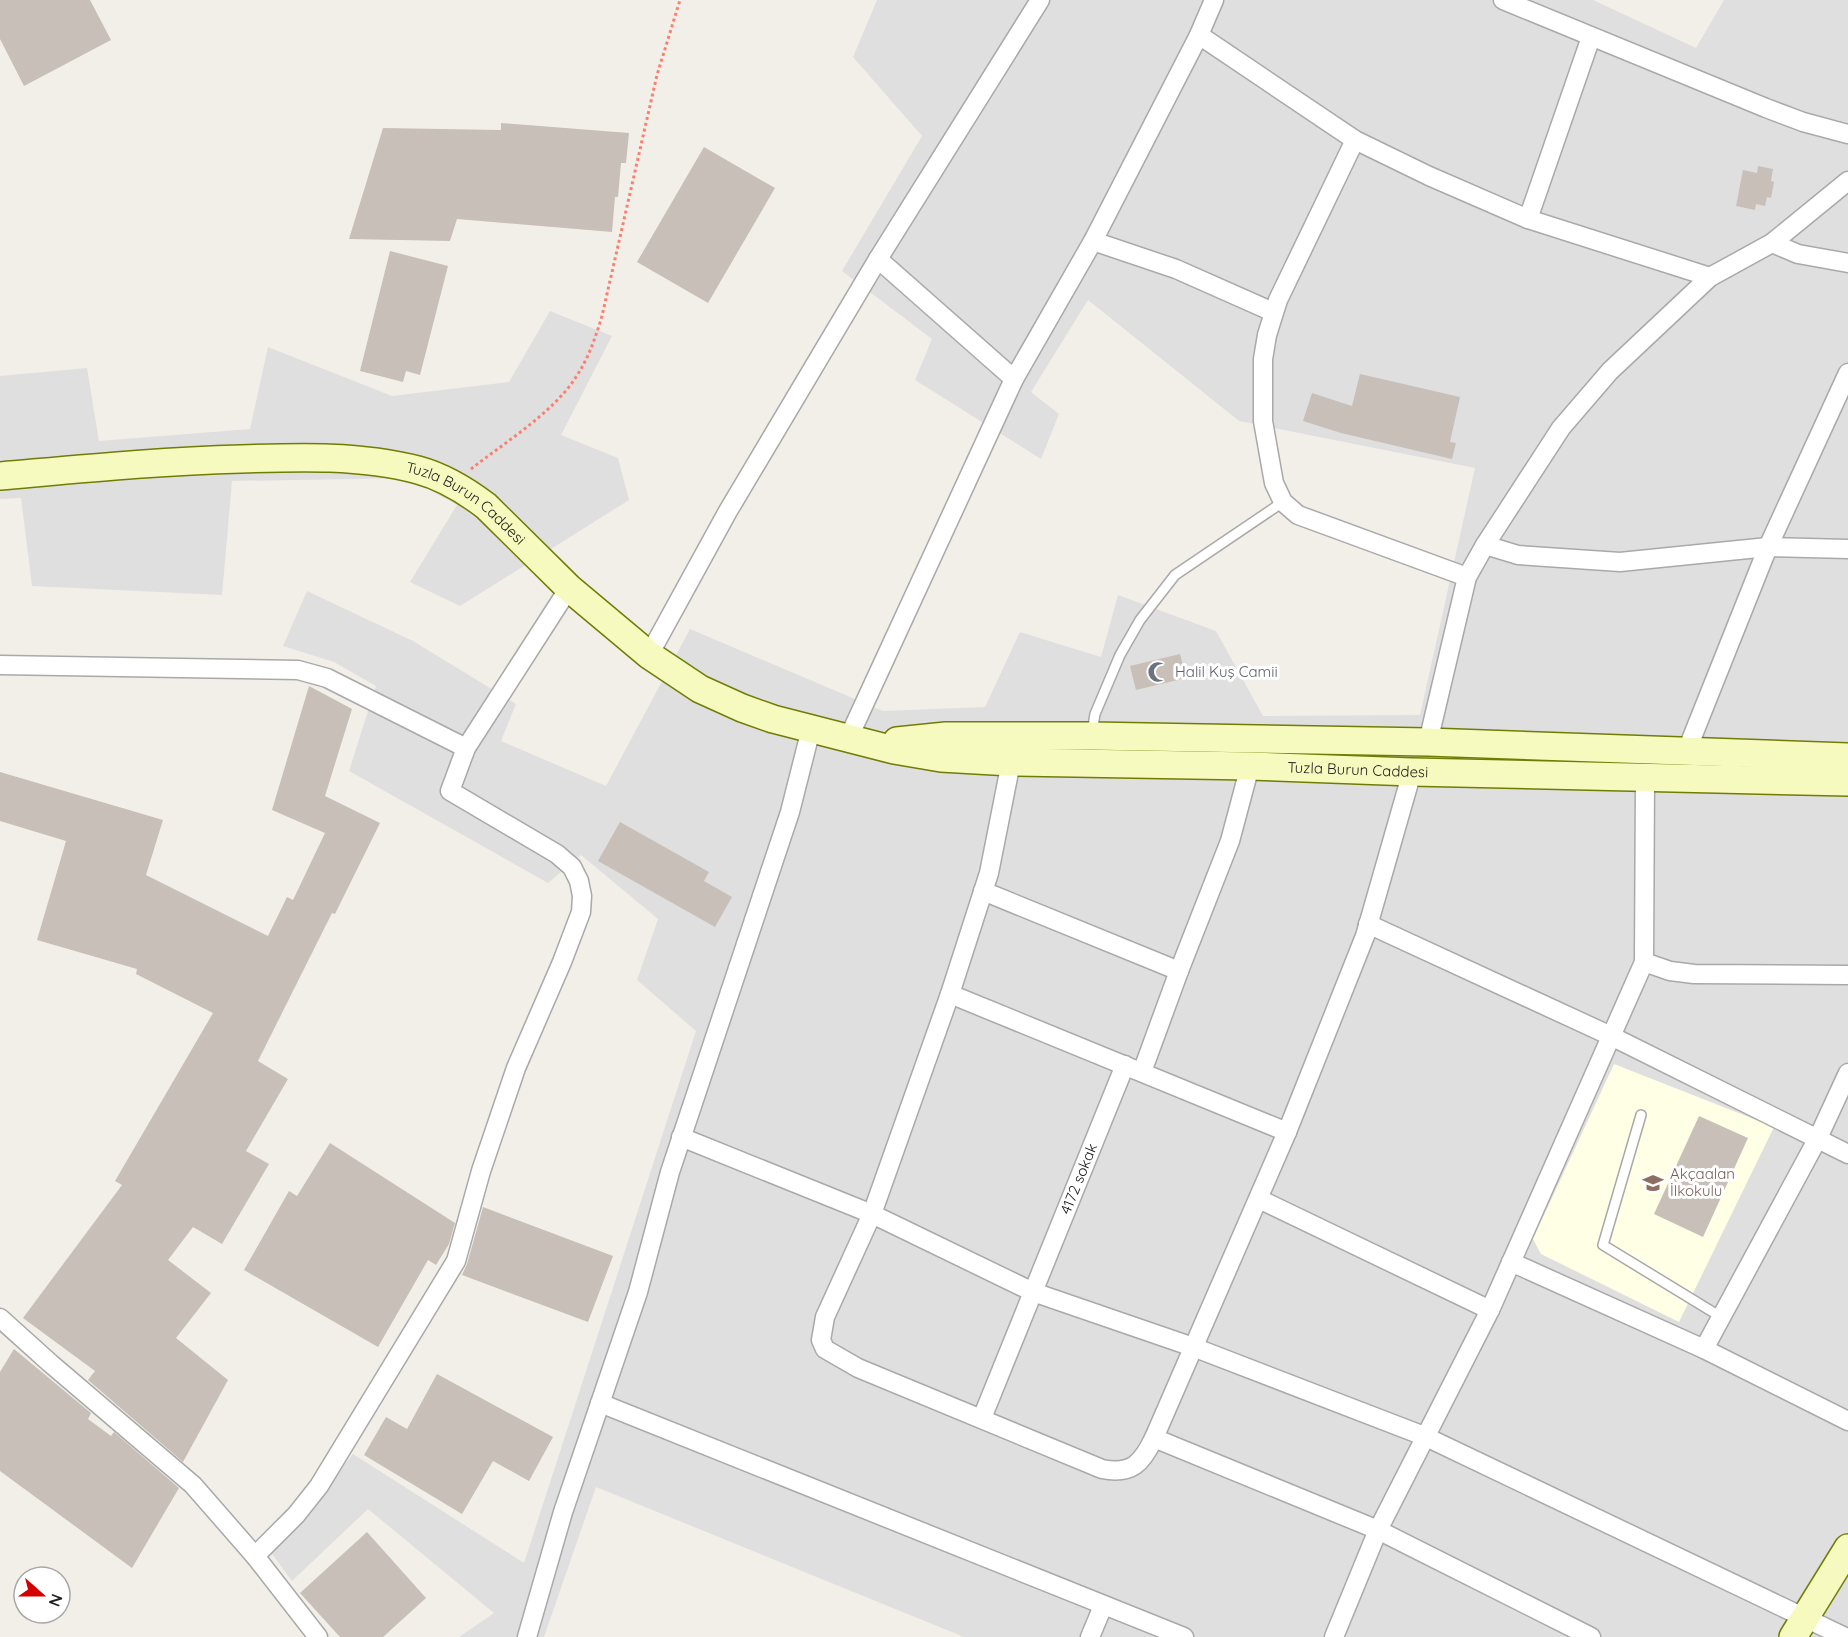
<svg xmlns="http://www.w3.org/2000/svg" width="1848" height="1637" viewBox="0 0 1848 1637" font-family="Quicksand,sans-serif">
<rect width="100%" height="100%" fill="#f2efe9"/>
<g fill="#e0dfdf">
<polygon points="877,0 1593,0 1696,48 1724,0 1848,0 1848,1637 964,1637 596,1487 544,1637 459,1637 494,1613 368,1509 292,1581 272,1554 353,1454 524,1563 696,1031 637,980 658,919 581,855 548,883 349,771 376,686 334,662 283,646 307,591 413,641 516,704 501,741 606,786 690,629 883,711 985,707 1020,632 1101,657 1118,595 1216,631 1263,716 1420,715 1475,468 1239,421 1088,300 1031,392 1059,414 1041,459 915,380 932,339 842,271 922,136 853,57"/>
<polygon points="550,311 612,336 561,435 618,458 629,500 460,606 410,582 457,505 408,478 232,481 222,595 32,586 21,498 0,499 0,376 87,368 99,441 250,429 268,347 392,396 509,382"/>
</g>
<polygon fill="#ffffe5" points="1614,1064 1774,1127 1679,1322 1541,1254 1533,1239"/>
<g fill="#c7bfb8">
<polygon points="0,0 90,0 111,40 24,86 0,39"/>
<polygon points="501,123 629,133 626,163 621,163 618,197 615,197 612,232 457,219 450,241 349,239 383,128 501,130"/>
<polygon points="704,147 775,188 708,303 637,262"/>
<polygon points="1758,166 1773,169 1771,181 1774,182 1771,198 1767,197 1765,206 1756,204 1755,210 1736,206 1743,170 1757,173"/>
<polygon points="390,251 448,266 420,375 406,371 403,382 360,371"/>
<polygon points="1360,374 1460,397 1450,442 1456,443 1452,459 1341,433 1303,421 1312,393 1352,406"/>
<polygon points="1180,654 1186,678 1136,690 1130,666"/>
<polygon points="309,686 352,709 325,796 380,823 335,914 332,913 258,1061 288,1079 246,1151 269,1164 222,1244 193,1227 168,1260 211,1293 176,1338 228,1380 183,1462 88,1380 95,1371 23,1318 122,1185 115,1181 213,1013 136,974 137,969 37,940 66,841 0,821 0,772 163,820 146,875 268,936 287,897 293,900 325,833 272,810"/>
<polygon points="620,822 709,872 704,881 732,897 715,927 598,861"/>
<polygon points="1699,1116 1748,1138 1703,1237 1654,1214"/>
<polygon points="330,1143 455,1223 449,1244 436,1265 428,1260 378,1347 244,1270 289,1191 297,1196"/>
<polygon points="483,1207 613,1256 588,1322 462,1275 467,1264"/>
<polygon points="14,1349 91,1413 88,1419 111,1436 114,1432 179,1488 132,1568 0,1471 0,1372"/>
<polygon points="437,1374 553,1437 529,1481 493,1461 462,1514 364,1455 386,1417 407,1429"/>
<polygon points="367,1532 426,1598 383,1637 340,1637 300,1593"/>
</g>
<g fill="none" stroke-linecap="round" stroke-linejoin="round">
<g stroke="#a9a9a9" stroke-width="12">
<g id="lane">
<polyline points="1092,733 1095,714 1120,655 1140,620 1175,575 1283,502"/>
<polyline points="1641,1115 1603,1245 1721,1317"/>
</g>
</g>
<g stroke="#a9a9a9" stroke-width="21">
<g id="street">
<polyline points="1503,0 1766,108 1803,122 1848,134"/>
<polyline points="1199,35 1355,140 1429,176 1528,219 1710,277"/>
<polyline points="1355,140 1278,300 1267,335 1263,359 1263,421 1274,483 1283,502 1298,515 1467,577"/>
<polyline points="1528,219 1591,37"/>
<polyline points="1093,241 1176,269 1273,312"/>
<polyline points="1772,243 1798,254 1848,263"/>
<polyline points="878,259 1014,379"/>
<polyline points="1485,545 1518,555 1620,562 1768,547 1848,549"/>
<polyline points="649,655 728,511 878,259 1040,0"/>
<polyline points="0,665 298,670 327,678 466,748"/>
<polyline points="848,739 1014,379 1093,241 1199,35 1214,0"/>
<polyline points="1428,742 1467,577 1485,545 1561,428 1610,371 1710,277 1772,243 1848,181"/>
<polyline points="1687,750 1768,547 1848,373"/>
<path d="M1011 762 989 873 950 994 872 1214 825 1317 821 1340 825 1349 858 1368 1102 1469C1132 1475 1142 1463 1154 1438L1287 1132 1365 936 1412 772"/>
<polyline points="983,891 1179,971"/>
<polyline points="1368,924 1611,1036 1848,1154"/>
<polyline points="1644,962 1670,971 1694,974 1848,975"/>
<polyline points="950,994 1287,1132"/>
<polyline points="1142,1072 1179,971 1230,841 1250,766"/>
<polyline points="681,1137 872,1214 1033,1292 1193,1347 1424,1436 1845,1637"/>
<polyline points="1259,1199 1490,1310"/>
<polyline points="1511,1262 1704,1349 1848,1421"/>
<polyline points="0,1318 50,1363 193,1485 255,1556 318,1637"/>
<polyline points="1704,1349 1818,1138 1848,1073"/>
<polyline points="600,1403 1184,1637"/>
<path id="s1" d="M982 1418 1125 1065"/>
<polyline points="1154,1438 1378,1530 1591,1637"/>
<polyline points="255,1556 296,1515 319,1486 456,1261 481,1171 516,1068 562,962 581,912 582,896 579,881 572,867 557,854 450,791 466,748 569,588"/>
<polyline points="527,1637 563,1512 638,1292 670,1172 790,812 811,729"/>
<polyline points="1090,1637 1103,1606"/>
<polyline points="1334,1637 1378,1530 1490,1310 1644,962 1645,777"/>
</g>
</g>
<g stroke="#707d05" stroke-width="30">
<g id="secondary">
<path id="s2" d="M0 476C80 469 160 461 241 459 299 457 361 455 418 470 444 477 465 490 486 506L569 588 649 655 700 689 742 708 773 719 894 750 941 758 1011 762 1250 766 1412 772 1848 782"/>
<polyline points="897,741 946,736 1091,736 1428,742 1848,757"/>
<polyline points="1793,1637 1848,1548"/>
</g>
</g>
<path stroke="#fa8072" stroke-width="3" stroke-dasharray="3 3" stroke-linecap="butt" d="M471 469C504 443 551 414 574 380 588 360 595 339 602 316L657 75 680 0"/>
<use href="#lane" stroke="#fff" stroke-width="9"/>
<use href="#street" stroke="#fff" stroke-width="18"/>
<use href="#secondary" stroke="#f7fabf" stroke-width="27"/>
</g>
<defs>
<g id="mosque-bare" transform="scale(1.62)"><path d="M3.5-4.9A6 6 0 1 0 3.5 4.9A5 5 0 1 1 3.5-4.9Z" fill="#6b7280" stroke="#fff" stroke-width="2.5" paint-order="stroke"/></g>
<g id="school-bare" transform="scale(1.62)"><path d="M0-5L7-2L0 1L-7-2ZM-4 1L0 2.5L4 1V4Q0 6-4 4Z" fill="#8d6e63" stroke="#fff" stroke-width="2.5" paint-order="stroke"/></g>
</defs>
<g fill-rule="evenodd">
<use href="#mosque-bare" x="1158" y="672"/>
<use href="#school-bare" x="1653" y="1183"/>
</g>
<g text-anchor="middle" stroke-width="6" stroke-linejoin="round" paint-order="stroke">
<g font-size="15" fill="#222" stroke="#fff">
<text dy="5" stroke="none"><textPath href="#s2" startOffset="478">Tuzla Burun Caddesi</textPath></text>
<text dy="5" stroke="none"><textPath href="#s2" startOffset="1448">Tuzla Burun Caddesi</textPath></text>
<text dy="5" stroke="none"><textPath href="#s1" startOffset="258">4172 sokak</textPath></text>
</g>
<g font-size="15" fill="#5b616d" stroke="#fff" text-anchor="start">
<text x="1175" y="677">Halil Kuş Camii</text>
</g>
<g font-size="15" fill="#785e54" stroke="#fff" text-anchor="start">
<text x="1670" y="1179">Akçaalan<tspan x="1670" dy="17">İlkokulu</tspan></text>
</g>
</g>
<g transform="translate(42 1595) rotate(111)"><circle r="28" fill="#ffffff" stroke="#a7a7a7" stroke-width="1.5"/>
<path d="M0-4.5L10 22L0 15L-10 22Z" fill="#d40000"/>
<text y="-9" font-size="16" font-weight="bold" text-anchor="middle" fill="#222222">N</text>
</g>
</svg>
